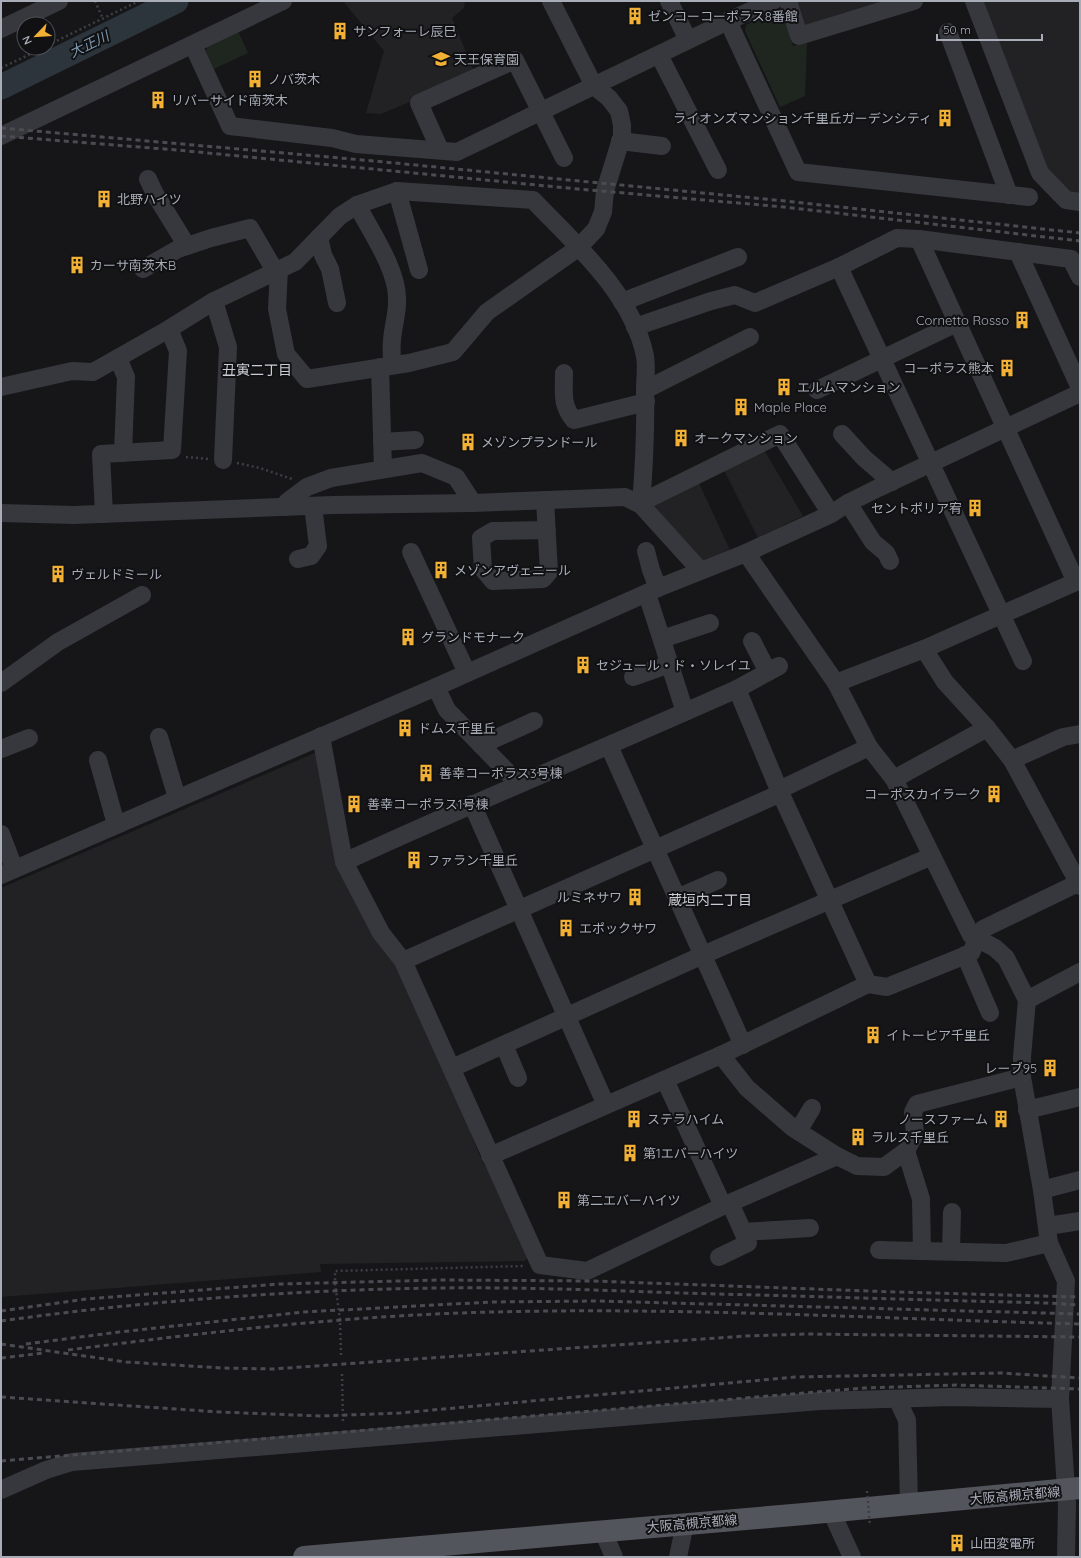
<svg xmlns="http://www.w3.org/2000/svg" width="1081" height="1558" viewBox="0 0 1081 1558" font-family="Quicksand,'Noto Sans JP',sans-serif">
<rect width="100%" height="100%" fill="#161618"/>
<g fill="#222225">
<polygon points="343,1 465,1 464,8 452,18 475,74 381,114 366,113 384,51"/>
<polygon points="794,1 889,1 802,28"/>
<polygon points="981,1 1080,1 1080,195 1071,194 1046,167"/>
<polygon points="764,450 803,516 758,538 724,470"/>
<polygon points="698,481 730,550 704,561 654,509 651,503"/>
<polygon points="317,752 340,868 399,967 447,1072 481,1159 507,1202 529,1255 525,1261 320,1264 321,1272 1,1297 1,888"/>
</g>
<g fill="#1e261f">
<polygon points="782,7 793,46 807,43 805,96 780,107 745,31 746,25"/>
<polygon points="237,29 248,53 214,69 206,51 209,42"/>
</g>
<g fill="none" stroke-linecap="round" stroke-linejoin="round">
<polyline stroke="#2c353c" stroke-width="25" points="1,87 176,1"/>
<g stroke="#3d3f44" stroke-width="2.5" stroke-dasharray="2 3" stroke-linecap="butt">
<polyline points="95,1 103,19"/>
<polyline points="48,45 139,1"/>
<polyline points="1,68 43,48"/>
<polyline points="186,457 209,459"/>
<polyline points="237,463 260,468 292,479"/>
<polyline points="341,1355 340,1320 335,1283 335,1271 524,1266"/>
<polyline points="342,1374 343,1424"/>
</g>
<g stroke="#37383d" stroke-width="18">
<polyline points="669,1 688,40"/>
<polyline points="788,1 799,36 914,1"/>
<polyline points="974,1 1040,173 1066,200 1080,202"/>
<polyline points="728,21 798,172 1029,197"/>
<polyline points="1,29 59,1"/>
<polyline points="948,32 1009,195"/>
<polyline points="193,45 230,126 332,138 356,144 457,152 728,21 773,1"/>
<polyline points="659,55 718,170"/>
<polyline points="1,136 283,1"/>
<polyline points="620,141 662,146"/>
<polyline points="440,150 419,103 515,60 564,158"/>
<polyline points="148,179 155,194 187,246"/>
<polyline points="397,191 419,270"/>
<path d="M357 205C370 230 397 269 397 298 398 312 393 326 392 340 391 348 392 357 392 365"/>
<polyline points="319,237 323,255 330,269 337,303"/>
<polyline points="919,239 1076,582"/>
<polyline points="1018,252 1080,388"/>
<polyline points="839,267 1023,661"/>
<polyline points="143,269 178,249 211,238 250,228 275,271"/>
<polyline points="279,269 277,309 286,354 307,379 409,363 453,352 487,312 578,248 596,229 603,212 605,191 622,136 622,125 619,111 609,98 594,86 551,1"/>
<polyline points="214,301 228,347 223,460"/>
<polyline points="622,302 738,257"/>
<polyline points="635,327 711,301 735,295 755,303 839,267 897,238 919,239 1071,259 1080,277"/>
<polyline points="118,358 126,377 123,453"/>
<polyline points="380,367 383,469"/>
<path d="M564 373C564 392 561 405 574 420L646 402"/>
<path d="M1 387 72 371 93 372 169 329 214 301 295 262 340 216 357 205 397 191 533 200C575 244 632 293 645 356 647 367 645 379 645 390 646 428 644 467 641 505"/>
<polyline points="645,390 750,337"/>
<polyline points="817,390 957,323"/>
<polyline points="842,434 864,458 892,482"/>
<polyline points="382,442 415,440"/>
<polyline points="545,500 549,572 543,579 493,581 483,569 481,538 493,531 547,530"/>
<polyline points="642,502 780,434 831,514"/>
<polyline points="848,503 873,542 886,553 890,561"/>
<polyline points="285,507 287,502 307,487 331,478 422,463 456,477 473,503"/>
<polyline points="1,513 74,515 333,505 473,503 625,497 641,505 700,570"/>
<polyline points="104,514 101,454 172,450 178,351 169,329"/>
<polyline points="646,551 651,570 658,588"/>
<polyline points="411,552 467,673"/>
<polyline points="746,553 836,683 869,747 894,779 971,935 995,948 1006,958 1027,1000 1022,1057 1022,1077 1042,1190 1049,1243 1066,1281 1060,1399 1067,1504 1066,1557"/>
<polyline points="298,559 311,556 318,546 313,506"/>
<polyline points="647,594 685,712"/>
<polyline points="662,639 710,623"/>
<polyline points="752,641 768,672"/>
<polyline points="924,649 945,682 987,728 1012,760 1080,886"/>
<polyline points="633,677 670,664"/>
<polyline points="1,683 58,642 142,595"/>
<polyline points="836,683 924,649 1080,580"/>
<polyline points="436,687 447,710 519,784"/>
<polyline points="737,689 779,666"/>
<polyline points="321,736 344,862 381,933 403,961 540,1265 587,1271 723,1206 837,1156 857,1166 884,1167 906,1151 915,1134 913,1112 917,1104 1022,1077"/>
<polyline points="159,737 177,798"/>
<polyline points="481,745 534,721"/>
<polyline points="609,746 743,1045"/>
<polyline points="1,749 29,738"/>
<polyline points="98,760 116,824"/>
<polyline points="1012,760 1063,737 1080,734"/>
<polyline points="894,779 987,728"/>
<polyline points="779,790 869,747"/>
<polyline points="472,804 606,1105"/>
<polyline points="1,834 14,868"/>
<path d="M344 862C475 802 607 747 737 689L779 790 868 984"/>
<polyline points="1,875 436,687 658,588 746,553 831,514 848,503 878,488 1080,393"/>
<polyline points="677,898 718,880"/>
<polyline points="965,955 990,1013"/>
<polyline points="403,961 781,793"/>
<polyline points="1027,1000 1080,972"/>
<polyline points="504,1045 518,1078"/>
<polyline points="721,1055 747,1088 793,1128 837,1156"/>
<polyline points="452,1068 703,955 932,856"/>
<polyline points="665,1080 723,1206"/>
<polyline points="1027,1110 1080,1097"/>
<polyline points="798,1131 812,1108"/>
<polyline points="906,1151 921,1199 922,1251"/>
<polyline points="490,1156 721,1055 868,984 887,987 971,953 977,939 983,929 1078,883"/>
<polyline points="1042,1190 1080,1180"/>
<polyline points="1048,1226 1080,1221"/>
<polyline points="743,1232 810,1228"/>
<polyline points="879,1250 1006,1253 1049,1243"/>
<polyline points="951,1251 952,1212"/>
<polyline points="719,1257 748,1243 730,1203"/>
<polyline points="897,1399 907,1420 909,1504"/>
<polyline points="1,1490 46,1470 72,1462 820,1401 951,1397 1060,1399"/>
<polyline points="831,1511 852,1557"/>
<polyline points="603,1531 614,1557"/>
<polyline points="678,1557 685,1524"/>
</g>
<polyline stroke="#53555c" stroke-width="22" points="304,1557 804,1514 1080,1488"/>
<g stroke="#4a4c52" stroke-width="3" stroke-dasharray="5 4" stroke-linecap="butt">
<polyline points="1,128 374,161 785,201 1080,233"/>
<polyline points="1,136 177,150 578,189 784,207 1080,241"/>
<polyline points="1,1311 86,1299 279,1284 440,1280 594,1281 895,1292 1080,1297"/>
<path d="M1 1321C145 1301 291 1290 437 1288 518 1287 599 1290 679 1293 802 1296 925 1300 1048 1303L1080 1305"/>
<polyline points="1,1344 126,1362 222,1368 273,1369 544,1350 746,1336 805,1334 1080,1337"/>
<polyline points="26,1344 119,1332 304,1312 491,1302 597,1301 1080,1314"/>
<path d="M68 1350C210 1332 351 1315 494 1312 690 1307 885 1319 1080 1324"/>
<polyline points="1,1358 44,1353"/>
<polyline points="1,1397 219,1412 321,1416 400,1413 795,1377 1001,1373 1080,1378"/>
<polyline points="1,1461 864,1388 956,1385 1080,1389"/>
</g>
<polyline stroke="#3d3f44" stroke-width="2.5" stroke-dasharray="2 3" stroke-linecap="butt" points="867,1491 870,1526"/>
</g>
<defs>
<g id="building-bare" transform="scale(1.38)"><path d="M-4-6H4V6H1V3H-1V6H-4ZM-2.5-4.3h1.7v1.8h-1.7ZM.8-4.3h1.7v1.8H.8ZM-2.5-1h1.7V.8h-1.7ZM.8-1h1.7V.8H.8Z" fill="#f2b134" stroke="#111113" stroke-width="2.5" paint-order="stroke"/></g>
<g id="school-bare" transform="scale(1.38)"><path d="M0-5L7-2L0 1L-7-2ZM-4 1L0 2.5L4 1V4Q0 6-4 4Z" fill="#f2b134" stroke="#111113" stroke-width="2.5" paint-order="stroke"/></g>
</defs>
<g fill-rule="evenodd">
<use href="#building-bare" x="635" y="16"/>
<use href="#building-bare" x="340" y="31"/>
<use href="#school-bare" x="441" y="59"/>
<use href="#building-bare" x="255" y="79"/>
<use href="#building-bare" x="158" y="100"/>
<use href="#building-bare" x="945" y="118"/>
<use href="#building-bare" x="104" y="199"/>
<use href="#building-bare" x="77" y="265"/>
<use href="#building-bare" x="1022" y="320"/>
<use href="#building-bare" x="1007" y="368"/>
<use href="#building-bare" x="784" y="387"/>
<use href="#building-bare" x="741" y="407"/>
<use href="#building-bare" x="681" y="438"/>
<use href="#building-bare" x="468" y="442"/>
<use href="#building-bare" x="975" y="508"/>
<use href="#building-bare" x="441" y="570"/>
<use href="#building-bare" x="58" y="574"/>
<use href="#building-bare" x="408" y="637"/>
<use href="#building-bare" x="583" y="665"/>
<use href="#building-bare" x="405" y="728"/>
<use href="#building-bare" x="426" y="773"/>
<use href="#building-bare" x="994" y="794"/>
<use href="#building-bare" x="354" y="804"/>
<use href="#building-bare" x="414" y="860"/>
<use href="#building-bare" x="635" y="897"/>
<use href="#building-bare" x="566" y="928"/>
<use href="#building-bare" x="873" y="1035"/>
<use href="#building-bare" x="1050" y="1068"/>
<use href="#building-bare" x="634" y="1119"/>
<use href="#building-bare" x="1001" y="1119"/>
<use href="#building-bare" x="858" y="1137"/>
<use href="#building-bare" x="630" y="1153"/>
<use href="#building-bare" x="564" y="1200"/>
<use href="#building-bare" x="957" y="1543"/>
</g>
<g text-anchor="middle" stroke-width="4" stroke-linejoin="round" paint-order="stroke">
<g font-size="13" fill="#a8adb8" stroke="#111113" text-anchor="start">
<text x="648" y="21">ゼンコーコーポラス8番館</text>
<text x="353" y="36">サンフォーレ辰巳</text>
<text x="454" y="64">天王保育園</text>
<text x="268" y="84">ノバ茨木</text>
<text x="171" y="105">リバーサイド南茨木</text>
<text x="932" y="123" text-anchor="end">ライオンズマンション千里丘ガーデンシティ</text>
<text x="117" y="204">北野ハイツ</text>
<text x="90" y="270">カーサ南茨木B</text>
<text x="1009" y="325" text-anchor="end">Cornetto Rosso</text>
<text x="994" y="373" text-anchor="end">コーポラス熊本</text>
<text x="797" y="392">エルムマンション</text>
<text x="754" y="412">Maple Place</text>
<text x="694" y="443">オークマンション</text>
<text x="481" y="447">メゾンプランドール</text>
<text x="962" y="513" text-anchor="end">セントポリア宥</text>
<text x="454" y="575">メゾンアヴェニール</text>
<text x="71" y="579">ヴェルドミール</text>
<text x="421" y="642">グランドモナーク</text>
<text x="596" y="670">セジュール・ド・ソレイユ</text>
<text x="418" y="733">ドムス千里丘</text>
<text x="439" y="778">善幸コーポラス3号棟</text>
<text x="981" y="799" text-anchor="end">コーポスカイラーク</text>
<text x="367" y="809">善幸コーポラス1号棟</text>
<text x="427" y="865">ファラン千里丘</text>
<text x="622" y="902" text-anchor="end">ルミネサワ</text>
<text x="579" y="933">エポックサワ</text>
<text x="886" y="1040">イトーピア千里丘</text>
<text x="1037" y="1073" text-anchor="end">レーブ95</text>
<text x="647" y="1124">ステラハイム</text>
<text x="988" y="1124" text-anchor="end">ノースファーム</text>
<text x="871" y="1142">ラルス千里丘</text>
<text x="643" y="1158">第1エバーハイツ</text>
<text x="577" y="1205">第二エバーハイツ</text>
<text x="970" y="1548">山田変電所</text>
</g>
<g font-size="13" fill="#a8adb8" stroke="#111113">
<text transform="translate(1015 1495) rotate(-5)" y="5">大阪高槻京都線</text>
<text transform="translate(692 1523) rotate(-5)" y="5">大阪高槻京都線</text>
</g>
<g font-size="14" font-style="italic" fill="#7f9bb3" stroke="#111113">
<text transform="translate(89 44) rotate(-26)" y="5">大正川</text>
</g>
<g font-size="14" fill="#c9ccd4" stroke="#111113">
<text x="257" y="375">丑寅二丁目</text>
<text x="710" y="905">蔵垣内二丁目</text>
</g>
</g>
<rect width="1081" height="1558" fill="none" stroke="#a8adb8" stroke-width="4"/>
<g transform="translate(36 36) rotate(245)"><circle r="19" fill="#111113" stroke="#4d4f55"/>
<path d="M0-3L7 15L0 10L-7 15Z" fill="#f2b134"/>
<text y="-6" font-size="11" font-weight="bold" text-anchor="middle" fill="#a8adb8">N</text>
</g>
<path d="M937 34v6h105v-6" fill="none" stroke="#a8adb8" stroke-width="2"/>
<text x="943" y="34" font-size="12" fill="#a8adb8" stroke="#111113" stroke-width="3" paint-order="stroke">50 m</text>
</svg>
